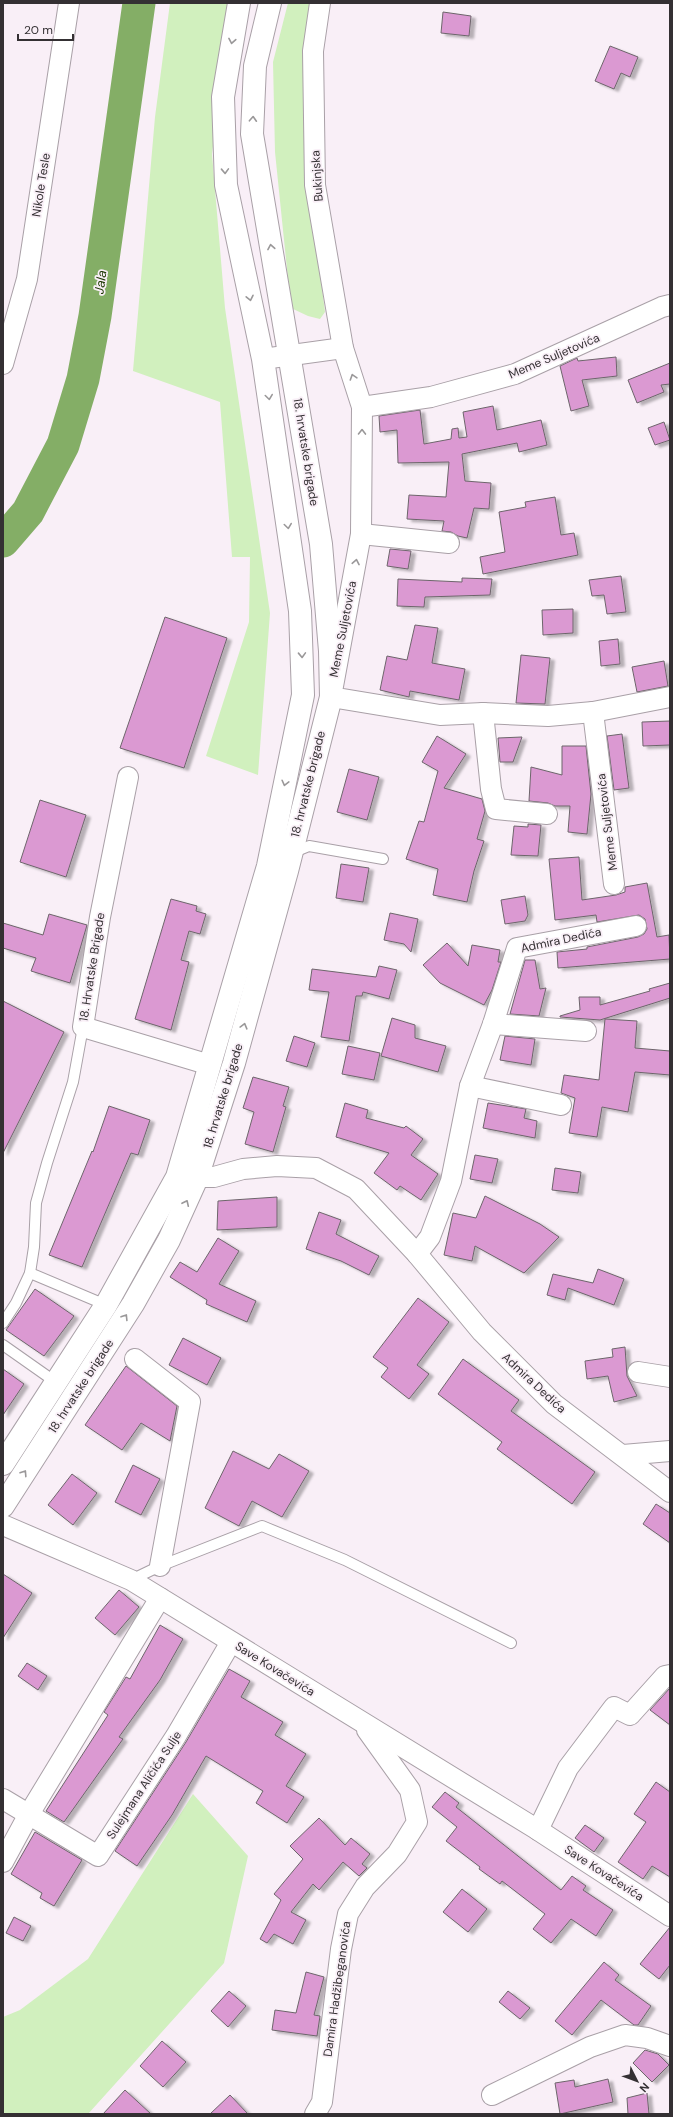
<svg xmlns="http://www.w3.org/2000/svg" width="673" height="2117" viewBox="0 0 673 2117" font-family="'DM Sans',sans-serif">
<defs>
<filter id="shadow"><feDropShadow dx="4.5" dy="2.5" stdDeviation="1" flood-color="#0004"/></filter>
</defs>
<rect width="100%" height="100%" fill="#f9eff7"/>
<g fill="#d1f0be">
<polygon points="170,3 231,3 212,154 225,308 270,613 258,775 206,756 249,622 250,557 232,557 220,402 133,371 155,117"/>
<polygon points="288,3 312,3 309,184 325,312 320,319 308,316 291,308 275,152 273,62"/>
<polygon points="193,1794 248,1856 224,1963 88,2114 3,2114 3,2017 20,2010 88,1959"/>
</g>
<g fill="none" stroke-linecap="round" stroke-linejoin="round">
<polyline stroke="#84ae66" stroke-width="33" points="3,541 28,512 63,445 83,379 95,316 139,3"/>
</g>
<g fill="#db99d2" stroke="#6d656b" filter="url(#shadow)">
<polygon points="443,12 471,16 469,36 441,33"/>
<polygon points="610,46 638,57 630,77 621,73 614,89 595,81"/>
<polygon points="616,357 617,376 582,380 589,406 571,411 560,366 577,358 578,361"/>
<polygon points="670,363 670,384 661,385 664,392 637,403 628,380"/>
<polygon points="493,406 497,430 541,420 547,445 519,452 517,443 462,454 465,481 491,483 489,509 474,508 467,538 458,536 451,532 442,531 444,521 407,519 409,495 446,497 449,462 398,463 397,430 380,432 379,416 420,410 424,444 451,439 452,429 458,428 459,438 467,437 463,412"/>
<polygon points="664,422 670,440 655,445 648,428"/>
<polygon points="555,497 561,535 574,533 578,555 483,574 480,557 505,552 499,512 526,507 525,502"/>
<polygon points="390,549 411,551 408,569 387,566"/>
<polygon points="621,576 626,612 607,614 604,595 592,596 589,580"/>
<polygon points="462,578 492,579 490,595 425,597 424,607 397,606 398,579 462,582"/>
<polygon points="573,609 573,633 543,635 542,610"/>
<polygon points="165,617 227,638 184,768 120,748"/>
<polygon points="415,625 438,628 432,663 465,669 459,700 410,691 409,697 380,690 387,656 407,660"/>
<polygon points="618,639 620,664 601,666 599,641"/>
<polygon points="521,655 550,658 545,704 516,703"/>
<polygon points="664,661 668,686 637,692 632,667"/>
<polygon points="670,721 670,745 643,746 642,722"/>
<polygon points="622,734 629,788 614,790 607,736"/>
<polygon points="437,736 466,754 444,788 482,799 485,811 477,839 484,841 474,871 467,902 433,895 438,869 406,859 419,821 424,822 438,771 422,762"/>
<polygon points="522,737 513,762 500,762 498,738"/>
<polygon points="562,746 586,746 591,794 587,834 568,832 570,806 555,806 548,803 529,801 531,767 562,775"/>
<polygon points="349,769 379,777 367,820 337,812"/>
<polygon points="40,800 86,815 66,877 20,862"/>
<polygon points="528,824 541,825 538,856 511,855 514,826 528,827"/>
<polygon points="579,857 582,900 616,895 625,892 625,887 647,883 657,937 669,935 670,959 558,968 557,952 587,949 587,947 638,937 644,934 647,929 645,919 639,915 597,922 596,915 555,920 549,859"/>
<polygon points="341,864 369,868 363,902 336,898"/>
<polygon points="525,896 528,915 525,921 505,924 501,900"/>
<polygon points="171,899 197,906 196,911 206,914 200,934 189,931 181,960 189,962 171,1030 135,1019"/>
<polygon points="390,913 418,919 411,952 404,944 384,940"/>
<polygon points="49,914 87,925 70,983 31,971 36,958 3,948 3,923 43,935"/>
<polygon points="447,943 468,966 472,945 500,950 498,962 501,962 492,990 484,1005 440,983 423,965"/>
<polygon points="525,960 535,960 540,989 546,988 539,1016 510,1014"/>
<polygon points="379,966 397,970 389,999 363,992 362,996 356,996 349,1041 321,1037 329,992 309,990 312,969 376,977"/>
<polygon points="670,983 670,998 600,1020 560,1017 560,1016 580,1010 579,997 600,997 600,1005 650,991 649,989"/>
<polygon points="3,1001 64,1032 3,1153"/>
<polygon points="392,1018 415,1025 415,1038 446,1046 438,1072 381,1056"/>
<polygon points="605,1019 637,1021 635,1048 670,1051 670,1075 635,1072 628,1112 602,1107 597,1137 569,1133 575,1098 561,1093 564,1075 599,1080"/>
<polygon points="294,1036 315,1043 307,1067 286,1061"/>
<polygon points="505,1036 535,1039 531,1065 500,1060"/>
<polygon points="348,1046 380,1053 374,1080 342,1074"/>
<polygon points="253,1077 289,1087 283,1106 286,1107 273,1152 245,1144 254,1112 243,1108"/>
<polygon points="345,1103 368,1110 366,1118 404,1128 406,1126 423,1139 411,1155 438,1174 421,1200 400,1186 397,1190 374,1173 389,1153 336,1137"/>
<polygon points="488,1103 526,1109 524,1118 537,1121 535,1138 483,1128"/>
<polygon points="109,1106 150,1120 138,1155 131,1153 82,1267 49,1255 92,1151 93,1152"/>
<polygon points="475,1155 498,1159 492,1183 470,1179"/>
<polygon points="555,1168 581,1172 578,1193 552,1190"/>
<polygon points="485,1196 540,1224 559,1237 524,1273 475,1246 472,1261 444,1255 453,1213 476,1218"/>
<polygon points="277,1197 277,1227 217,1230 218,1201"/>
<polygon points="319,1212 341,1220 336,1234 379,1256 369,1275 341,1261 306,1249"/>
<polygon points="218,1238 239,1251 219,1284 256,1301 247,1322 206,1304 207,1300 170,1277 180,1262 197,1272"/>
<polygon points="598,1269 624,1279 614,1305 568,1288 565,1300 547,1295 553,1274 593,1283"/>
<polygon points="35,1289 74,1316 44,1356 6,1330"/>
<polygon points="418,1298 449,1322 417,1365 429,1374 409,1399 381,1377 388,1368 373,1357"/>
<polygon points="183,1338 221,1358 207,1385 169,1365"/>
<polygon points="625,1347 627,1376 637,1396 614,1402 608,1376 587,1379 585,1361 613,1357 612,1349"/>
<polygon points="463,1359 519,1400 511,1411 595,1472 572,1504 497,1449 502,1442 438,1394"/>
<polygon points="126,1366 177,1406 170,1441 141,1423 122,1450 85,1425"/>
<polygon points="3,1369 24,1384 3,1415"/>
<polygon points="233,1451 269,1469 279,1454 309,1471 282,1517 252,1501 239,1526 205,1508"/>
<polygon points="133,1465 160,1479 141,1515 115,1502"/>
<polygon points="72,1474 97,1493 73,1525 48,1505"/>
<polygon points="656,1504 670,1513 670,1543 643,1524"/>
<polygon points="3,1574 32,1593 3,1638"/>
<polygon points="119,1590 139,1607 115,1635 95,1618"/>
<polygon points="160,1625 183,1639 160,1680 119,1737 123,1739 64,1822 46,1811 108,1715 104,1712 126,1677 130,1679"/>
<polygon points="27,1663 47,1676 38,1690 18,1676"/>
<polygon points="229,1669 250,1681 241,1697 283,1722 275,1735 306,1754 286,1786 304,1797 287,1823 256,1803 263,1791 206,1756 172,1815 137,1866 115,1851 186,1742"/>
<polygon points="670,1688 670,1725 650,1710"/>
<polygon points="656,1782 670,1792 670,1877 652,1866 643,1879 618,1862 646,1822 634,1814"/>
<polygon points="445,1792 459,1803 456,1807 561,1890 572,1876 586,1886 583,1890 613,1910 596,1936 571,1919 551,1943 533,1929 545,1914 502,1881 500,1884 479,1869 480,1867 446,1841 457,1827 432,1807"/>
<polygon points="319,1818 345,1845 351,1838 370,1854 362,1864 367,1868 359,1876 343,1862 319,1890 313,1884 291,1912 306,1920 293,1944 274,1934 267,1943 260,1939 281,1900 274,1894 303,1859 290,1846"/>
<polygon points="585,1825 604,1838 594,1852 575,1838"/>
<polygon points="35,1832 82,1860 54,1906 40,1898 42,1893 11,1874"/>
<polygon points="462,1889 487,1909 468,1932 443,1912"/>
<polygon points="14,1917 31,1926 23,1941 6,1933"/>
<polygon points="670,1927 670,1965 659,1979 640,1964"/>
<polygon points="604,1962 619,1975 615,1980 651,2006 638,2025 634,2025 601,2000 572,2035 555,2021"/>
<polygon points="306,1972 324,1977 314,2015 320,2016 317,2036 272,2030 275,2010 296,2013"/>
<polygon points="229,1991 246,2006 228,2027 211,2011"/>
<polygon points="508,1991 530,2008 520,2019 499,2002"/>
<polygon points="162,2041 186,2062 163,2087 140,2066"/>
<polygon points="645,2050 658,2054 669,2065 652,2082 633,2063"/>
<polygon points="608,2079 613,2102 560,2114 555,2083 574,2080 575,2087"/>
<polygon points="125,2090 151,2114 103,2114"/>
<polygon points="647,2093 649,2114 628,2114 627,2098"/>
<polygon points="230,2095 248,2114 210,2114"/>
</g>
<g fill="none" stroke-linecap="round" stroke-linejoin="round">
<g stroke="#a9a0a7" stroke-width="12">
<g id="service">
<polyline points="292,853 309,846 383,859"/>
<polyline points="30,1273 106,1305"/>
<polyline points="3,1323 16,1303 30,1273 34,1247 36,1203 47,1163 73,1082 83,1027"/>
<polyline points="3,1345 57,1383"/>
<polyline points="131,1580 160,1566 262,1526 345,1560 511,1643"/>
</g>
</g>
<g stroke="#a9a0a7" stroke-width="22">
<g id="minor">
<polyline points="320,3 313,51 315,185 343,348 362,407 361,534 331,697 440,715 483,713 548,716 593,712 670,697"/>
<polyline points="263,359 343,348"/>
<polyline points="3,364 27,279 69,3"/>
<polyline points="362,407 431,397 515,374 662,307 670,305"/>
<polyline points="361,534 449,543"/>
<polyline points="593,712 614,884"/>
<polyline points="483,713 491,789 496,809 547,814"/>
<polyline points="128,777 100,917 83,1027 210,1065"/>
<polyline points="493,1024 586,1031"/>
<polyline points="470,1086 561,1105"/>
<polyline points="181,1177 214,1177 243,1169 277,1166 316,1168 356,1189 417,1254 482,1332 554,1404 670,1492"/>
<polyline points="417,1254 430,1237 451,1181 470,1086 493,1024 517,948 636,926"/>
<polyline points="135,1359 190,1402 160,1566"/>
<polyline points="638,1372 670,1377"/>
<polyline points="623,1455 670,1451"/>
<polyline points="3,1525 131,1580 538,1830 670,1916"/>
<polyline points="3,1799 98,1856 176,1736 231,1642"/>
<polyline points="538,1830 568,1768 614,1707 630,1715 665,1676 670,1675"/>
<polyline points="3,1862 29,1814 160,1598"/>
<polyline points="492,2095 590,2047 625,2035 647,2038 670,2046"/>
<polyline points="315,2114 322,2102 341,1949 348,1914 365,1887 397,1854 417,1822 410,1790 367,1730"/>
</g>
</g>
<g stroke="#a9a0a7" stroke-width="24">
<g id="secondary">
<polyline points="3,1464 106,1305 177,1177 268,866 303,695 300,611 263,359 226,185 223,97 239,3"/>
<polyline points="3,1506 133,1304 169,1240 197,1178 234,1063 287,871 331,697 330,651 321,544 252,134 255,66 270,3"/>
</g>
</g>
<use href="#service" stroke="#fff" stroke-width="10"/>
<use href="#minor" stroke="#fff" stroke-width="20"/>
<use href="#secondary" stroke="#fff" stroke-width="22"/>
</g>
<defs><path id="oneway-chevron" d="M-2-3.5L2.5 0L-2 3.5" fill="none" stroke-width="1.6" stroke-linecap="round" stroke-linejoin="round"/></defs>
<g stroke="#9a9899">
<use href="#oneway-chevron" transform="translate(232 41) rotate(100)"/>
<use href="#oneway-chevron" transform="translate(253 119) rotate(-87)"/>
<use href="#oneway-chevron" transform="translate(225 171) rotate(88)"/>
<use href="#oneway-chevron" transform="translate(271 247) rotate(-100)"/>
<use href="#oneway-chevron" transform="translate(250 298) rotate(78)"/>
<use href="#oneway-chevron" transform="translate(353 377) rotate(-108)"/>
<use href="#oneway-chevron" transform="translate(269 397) rotate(82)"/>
<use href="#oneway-chevron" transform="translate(362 432) rotate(-89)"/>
<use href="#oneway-chevron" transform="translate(288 526) rotate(82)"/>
<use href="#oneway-chevron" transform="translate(356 562) rotate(-79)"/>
<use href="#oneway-chevron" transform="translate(302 655) rotate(88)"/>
<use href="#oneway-chevron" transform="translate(285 783) rotate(104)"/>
<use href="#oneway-chevron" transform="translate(244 1026) rotate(-75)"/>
<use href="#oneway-chevron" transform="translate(186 1203) rotate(-65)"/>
<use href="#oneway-chevron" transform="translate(125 1317) rotate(-58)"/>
<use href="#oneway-chevron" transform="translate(24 1473) rotate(-57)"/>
</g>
<g text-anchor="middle" stroke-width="3.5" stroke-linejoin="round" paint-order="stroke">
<g font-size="12" fill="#343033" stroke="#f9eff7">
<text transform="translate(317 176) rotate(-94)" y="4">Bukinjska</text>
<text transform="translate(41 185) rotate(-81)" y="4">Nikole Tesle</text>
<text transform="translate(554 356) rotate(-23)" y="4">Meme Suljetovića</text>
<text transform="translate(306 452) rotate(81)" y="4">18. hrvatske brigade</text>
<text transform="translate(343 629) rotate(-79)" y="4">Meme Suljetovića</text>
<text transform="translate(308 784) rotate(-76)" y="4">18. hrvatske brigade</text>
<text transform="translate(607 822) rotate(-97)" y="4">Meme Suljetovića</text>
<text transform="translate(561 940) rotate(-12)" y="4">Admira Dedića</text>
<text transform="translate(92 967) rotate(-81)" y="4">18. Hrvatske Brigade</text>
<text transform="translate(223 1096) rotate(-73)" y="4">18. hrvatske brigade</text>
<text transform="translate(534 1383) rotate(43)" y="4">Admira Dedića</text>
<text transform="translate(81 1386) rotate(-57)" y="4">18. hrvatske brigade</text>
<text transform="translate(275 1669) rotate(32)" y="4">Save Kovačevića</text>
<text transform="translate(144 1785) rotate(-57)" y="4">Sulejmana Aličića Sulje</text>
<text transform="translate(604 1873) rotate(33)" y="4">Save Kovačevića</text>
<text transform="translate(337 1989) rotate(-82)" y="4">Damira Hadžibeganovića</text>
</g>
<g font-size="13" font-style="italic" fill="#203b06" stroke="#f9eff7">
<text transform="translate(100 282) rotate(-82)" y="5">Jala</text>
</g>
</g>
<rect width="673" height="2117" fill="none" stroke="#343033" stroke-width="8"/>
<g transform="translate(637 2081) rotate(132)" stroke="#f9eff7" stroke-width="3" paint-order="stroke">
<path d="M0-3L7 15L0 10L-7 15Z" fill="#343033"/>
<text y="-6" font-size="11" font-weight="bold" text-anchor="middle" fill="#343033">N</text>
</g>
<path d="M18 34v6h55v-6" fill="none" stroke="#343033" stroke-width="2"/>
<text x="24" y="34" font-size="12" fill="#343033" stroke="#f9eff7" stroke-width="3" paint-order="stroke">20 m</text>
</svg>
